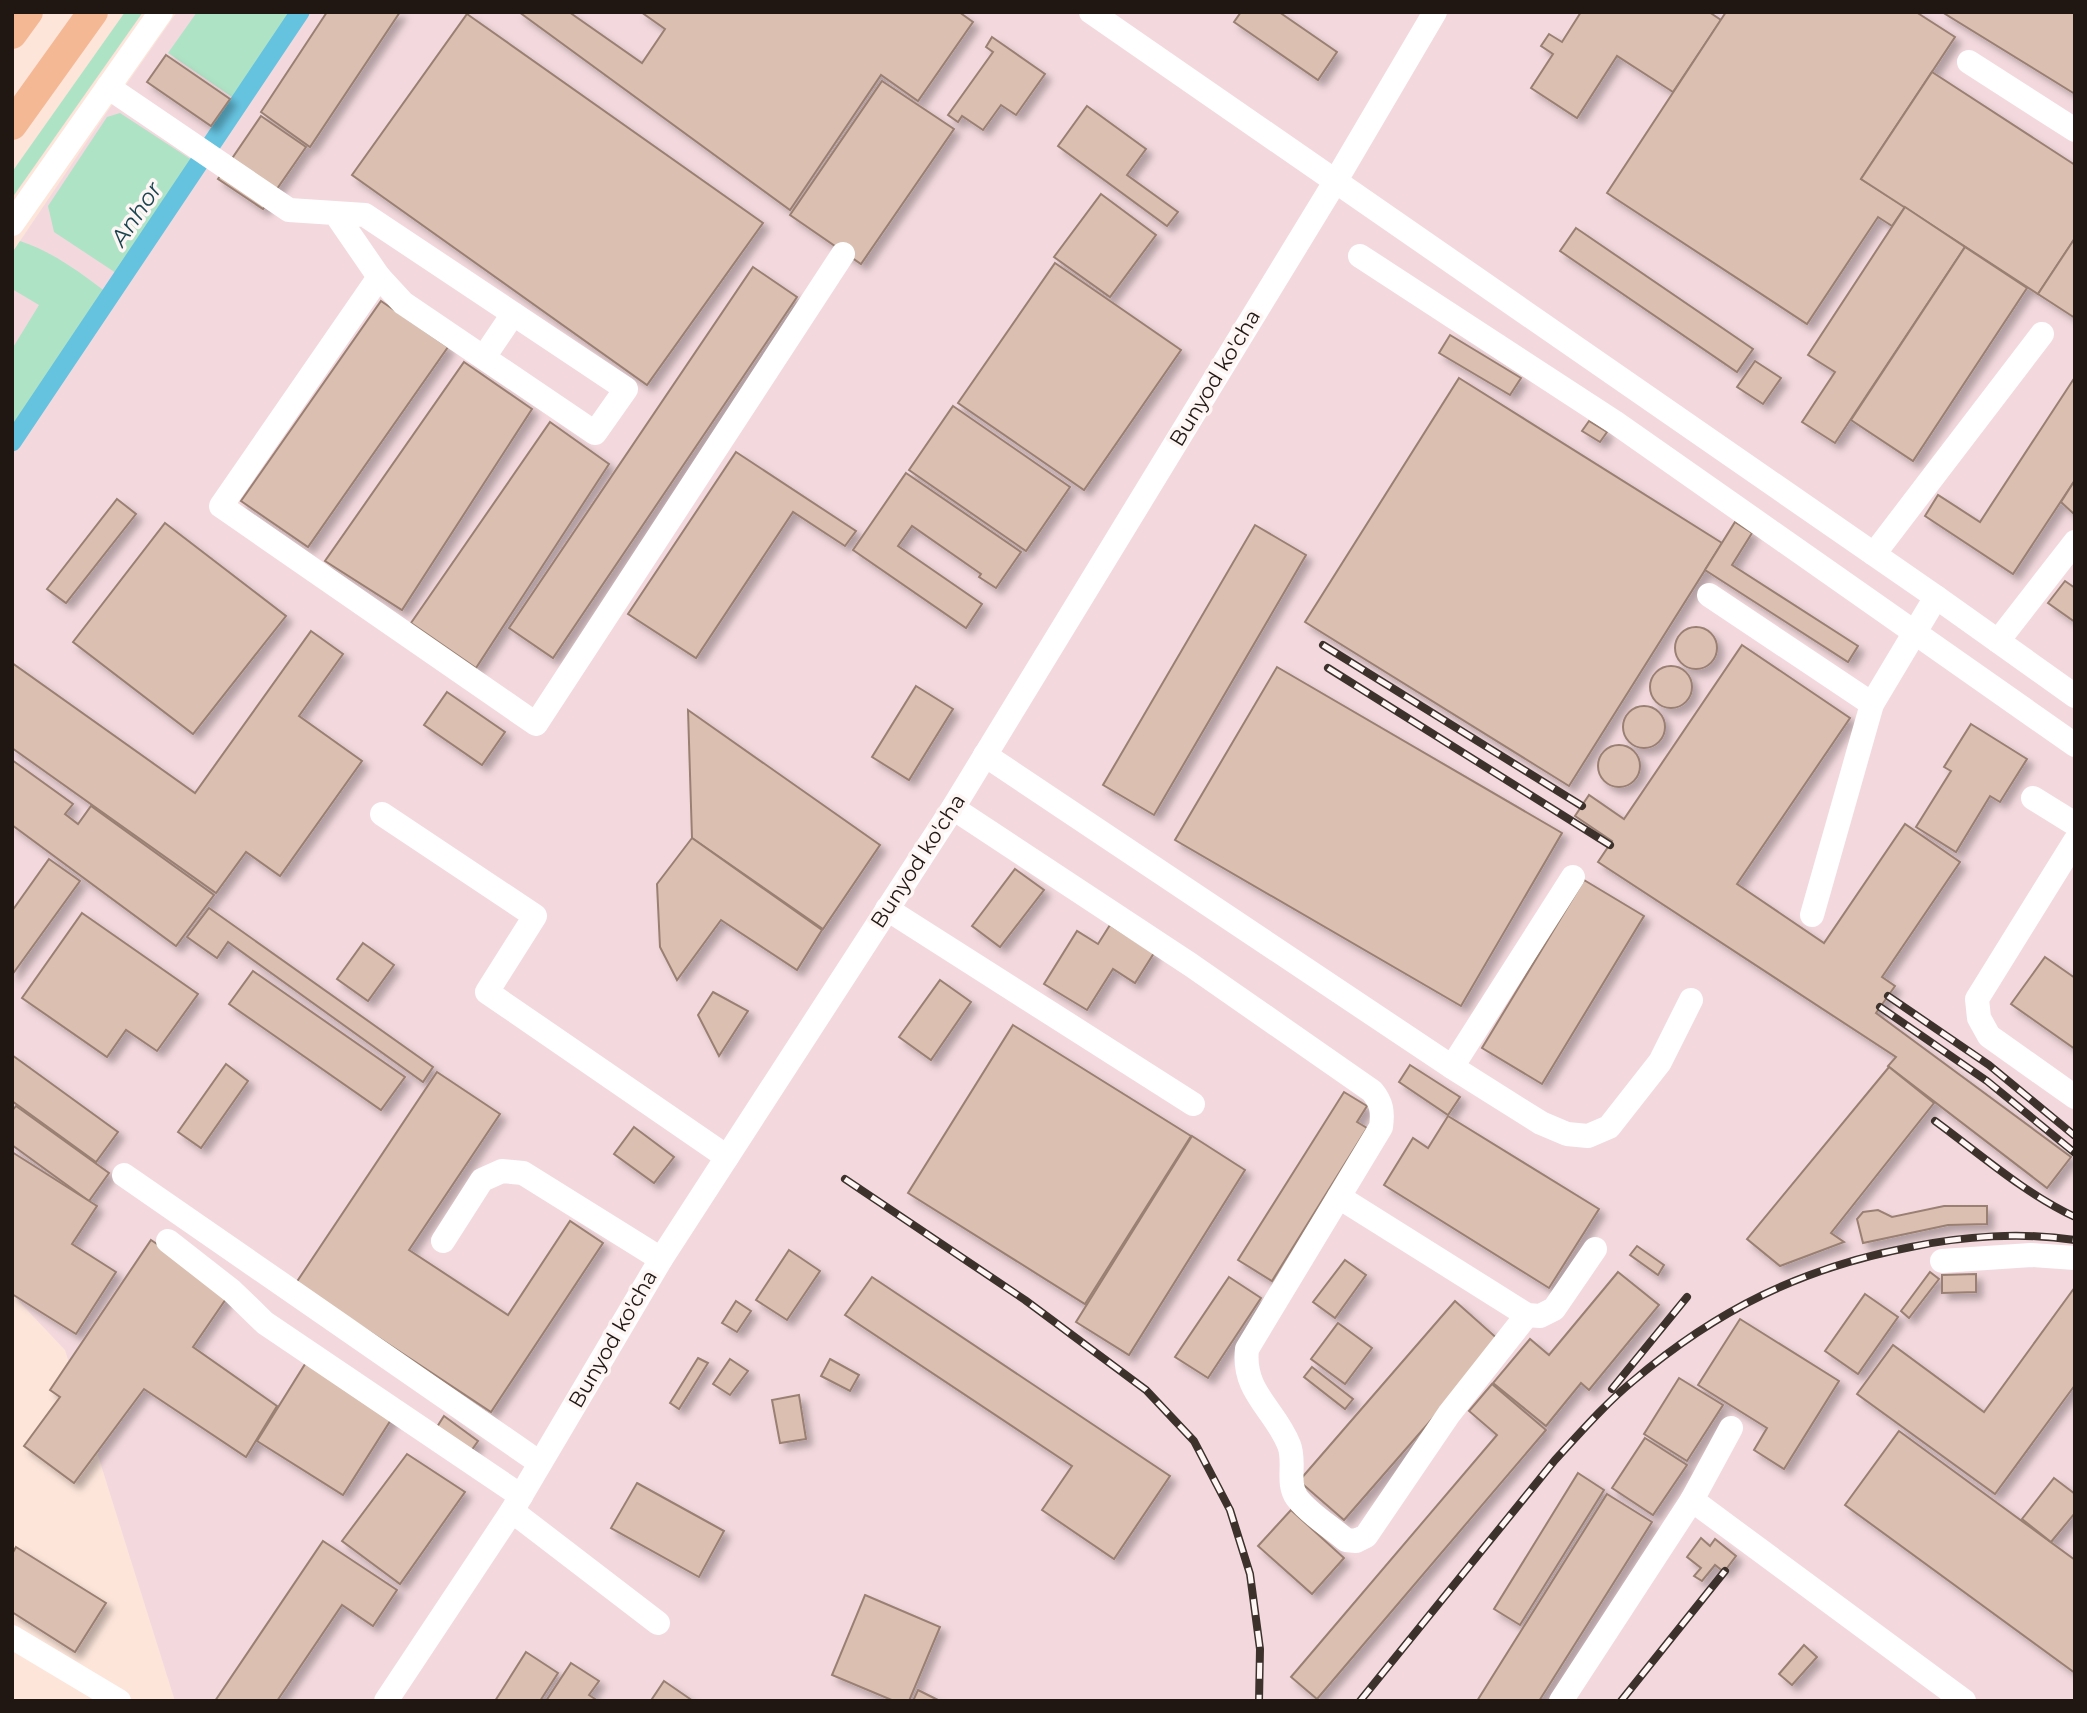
<svg xmlns="http://www.w3.org/2000/svg" width="2087" height="1713" viewBox="0 0 2087 1713" font-family="Montserrat,sans-serif">
<defs>
<filter id="shadow"><feDropShadow dx="6" dy="6" stdDeviation="3.5" flood-color="#0004"/></filter>
</defs>
<rect width="100%" height="100%" fill="#fde5da"/>
<polygon fill="#f3d9de" points="177,12 2075,12 2075,1701 175,1701 65,1350 12,1294 12,253 105,115"/>
<g fill="#afe3c6">
<polygon points="125,12 143,12 12,198 12,172"/>
<polygon points="197,12 295,12 235,99 168,53"/>
<polygon points="120,113 195,162 119,275 54,232 48,206 107,117"/>
<path d="M20 241C53 252 78 271 106 292L12 427V349L39 305 12 289V253Z"/>
</g>
<g fill="none" stroke-linecap="round" stroke-linejoin="round">
<polyline stroke="#66c3df" stroke-width="19" points="12,442 300,12"/>
</g>
<g fill="#dbbfb1" stroke="#9a8073" stroke-width="2" filter="url(#shadow)">
<polygon points="327,12 400,12 310,147 261,112"/>
<polygon points="519,12 569,12 642,63 665,29 641,12 959,12 973,22 918,101 881,75 790,210"/>
<polygon points="1241,12 1279,12 1337,52 1318,80 1234,22"/>
<polygon points="1581,12 1709,12 1721,20 1673,92 1617,56 1577,118 1531,88 1553,54 1541,46 1549,34 1562,42"/>
<polygon points="1726,12 1916,12 1955,37 1861,179 1905,207 1892,226 1878,217 1807,324 1607,193"/>
<polygon points="1942,12 2075,12 2075,94"/>
<polygon points="467,14 763,223 647,385 352,175"/>
<polygon points="992,37 1045,74 1016,115 1001,105 983,130 962,116 958,122 948,115 993,52 986,47"/>
<polygon points="166,55 230,99 211,126 147,82"/>
<polygon points="1932,72 2075,165 2075,238 2038,294 1861,179"/>
<polygon points="882,81 954,129 861,264 790,215"/>
<polygon points="1087,106 1146,149 1127,175 1178,212 1167,226 1058,146"/>
<polygon points="261,116 306,147 263,209 218,179"/>
<polygon points="1101,194 1156,235 1110,297 1054,257"/>
<polygon points="1905,207 1965,247 1835,443 1802,422 1835,372 1808,355"/>
<polygon points="1576,228 1753,349 1737,372 1560,251"/>
<polygon points="2075,238 2075,318 2038,294"/>
<polygon points="1965,247 2027,288 1913,461 1851,420"/>
<polygon points="1055,263 1181,350 1084,490 958,403"/>
<polygon points="753,267 797,297 553,658 509,628"/>
<polygon points="381,301 448,347 308,547 241,501"/>
<polygon points="1450,335 1521,378 1510,395 1439,353"/>
<polygon points="1755,361 1781,378 1763,404 1737,387"/>
<polygon points="464,362 532,409 402,610 325,561"/>
<polygon points="2075,377 2075,480 2013,574 1925,516 1938,495 1980,522"/>
<polygon points="1459,378 1722,543 1569,786 1305,622"/>
<polygon points="953,406 1070,487 1026,551 909,470"/>
<polygon points="1589,421 1607,432 1600,442 1582,431"/>
<polygon points="550,422 609,464 476,668 411,623"/>
<polygon points="736,452 856,531 845,546 793,512 696,658 628,614"/>
<polygon points="906,473 1021,552 996,588 979,577 981,574 912,526 898,546 982,604 966,628 853,550"/>
<polygon points="2075,480 2075,515 2061,502"/>
<polygon points="117,499 136,514 66,603 47,589"/>
<polygon points="1735,522 1752,533 1732,565 1858,646 1848,662 1705,570"/>
<polygon points="165,523 286,616 193,734 73,642"/>
<polygon points="1255,525 1306,555 1154,815 1103,785"/>
<polygon points="2065,581 2075,588 2075,622 2048,603"/>
<circle cx="1696" cy="648" r="21"/>
<polygon points="311,631 343,654 299,716 362,761 280,876 246,852 216,893 12,748 12,663 195,793"/>
<polygon points="1742,645 1850,718 1737,884 1824,943 1905,824 1960,862 1882,977 1895,986 1876,1013 2071,1157 2047,1188 1888,1066 1896,1057 1598,862 1612,841 1575,816 1589,795 1624,819"/>
<circle cx="1671" cy="687" r="21"/>
<polygon points="1277,667 1562,833 1461,1006 1175,840"/>
<polygon points="916,686 953,709 909,780 872,757"/>
<polygon points="447,692 505,732 482,765 424,725"/>
<circle cx="1644" cy="727" r="21"/>
<polygon points="688,710 880,845 823,929 692,838"/>
<polygon points="1971,724 2027,759 2000,802 1990,796 1956,852 1916,827 1951,771 1944,767"/>
<circle cx="1619" cy="766" r="21"/>
<polygon points="12,760 73,804 65,814 78,824 91,806 214,895 176,946 12,825"/>
<polygon points="692,838 822,930 797,970 721,920 677,980 660,947 657,884"/>
<polygon points="49,859 80,881 12,975 12,911"/>
<polygon points="1015,869 1044,890 1000,947 972,926"/>
<polygon points="1584,880 1644,916 1542,1084 1482,1048"/>
<polygon points="209,908 433,1067 423,1082 228,942 217,958 187,937"/>
<polygon points="82,913 198,994 157,1051 126,1030 107,1057 22,998"/>
<polygon points="1110,925 1154,953 1135,983 1113,969 1087,1010 1044,984 1077,931 1098,944"/>
<polygon points="363,943 394,965 368,1001 337,979"/>
<polygon points="2045,957 2075,978 2075,1049 2011,1004"/>
<polygon points="253,971 405,1077 381,1110 229,1004"/>
<polygon points="940,980 971,1002 931,1060 899,1037"/>
<polygon points="713,992 748,1011 719,1056 698,1015"/>
<polygon points="1013,1025 1191,1136 1085,1304 908,1193"/>
<polygon points="12,1055 118,1132 96,1162 12,1101"/>
<polygon points="226,1064 248,1081 201,1148 178,1132"/>
<polygon points="1410,1065 1460,1097 1448,1115 1399,1082"/>
<polygon points="1889,1067 1934,1103 1831,1233 1844,1242 1780,1266 1747,1239"/>
<polygon points="437,1072 500,1114 409,1250 508,1315 570,1221 603,1243 491,1412 296,1283"/>
<polygon points="1344,1092 1367,1106 1357,1122 1367,1128 1272,1281 1238,1260"/>
<polygon points="16,1106 109,1173 89,1201 12,1145 12,1111"/>
<polygon points="1448,1116 1599,1209 1549,1288 1384,1185 1413,1138 1428,1148"/>
<polygon points="634,1127 674,1157 654,1183 614,1154"/>
<polygon points="1192,1136 1245,1170 1129,1355 1076,1322"/>
<polygon points="12,1152 97,1206 72,1244 116,1272 76,1334 12,1294"/>
<polygon points="1944,1206 1987,1206 1987,1224 1948,1225 1863,1243 1857,1219 1863,1212 1878,1210 1892,1217"/>
<polygon points="151,1240 230,1293 193,1347 277,1406 246,1457 144,1389 74,1483 24,1446 60,1397 50,1390"/>
<polygon points="1637,1246 1664,1265 1658,1275 1630,1255"/>
<polygon points="789,1250 820,1271 787,1320 756,1300"/>
<polygon points="1345,1260 1366,1275 1335,1318 1313,1302"/>
<polygon points="1618,1272 1659,1305 1589,1390 1581,1383 1546,1426 1493,1383 1530,1339 1549,1355"/>
<polygon points="1930,1272 1939,1279 1909,1318 1901,1311"/>
<polygon points="1976,1274 1976,1292 1942,1293 1942,1275"/>
<polygon points="872,1277 1170,1476 1114,1559 1042,1510 1072,1466 845,1315"/>
<polygon points="1229,1277 1261,1298 1208,1378 1175,1357"/>
<polygon points="2075,1287 2075,1385 1995,1494 1857,1394 1893,1345 1984,1412"/>
<polygon points="1865,1294 1898,1317 1858,1374 1825,1351"/>
<polygon points="736,1301 751,1311 737,1332 722,1323"/>
<polygon points="1455,1301 1500,1341 1344,1520 1299,1481"/>
<polygon points="1740,1319 1839,1381 1784,1469 1754,1450 1767,1428 1698,1385"/>
<polygon points="1338,1323 1372,1348 1345,1384 1311,1359"/>
<polygon points="698,1358 708,1363 679,1409 670,1403"/>
<polygon points="730,1359 748,1371 730,1395 713,1384"/>
<polygon points="830,1359 859,1375 850,1391 821,1376"/>
<polygon points="307,1361 394,1415 343,1495 257,1441"/>
<polygon points="1312,1367 1353,1399 1345,1409 1304,1377"/>
<polygon points="1679,1378 1723,1405 1687,1461 1644,1434"/>
<polygon points="1492,1384 1546,1430 1317,1699 1291,1677 1497,1435 1469,1411"/>
<polygon points="799,1395 806,1439 780,1443 772,1400"/>
<polygon points="444,1416 478,1441 469,1454 435,1430"/>
<polygon points="1899,1431 2075,1560 2075,1673 1845,1505"/>
<polygon points="1645,1438 1687,1465 1653,1515 1612,1488"/>
<polygon points="407,1454 465,1492 400,1584 342,1541"/>
<polygon points="1578,1473 1604,1490 1520,1625 1494,1609"/>
<polygon points="2054,1478 2075,1494 2075,1513 2051,1542 2022,1519"/>
<polygon points="637,1483 724,1531 699,1577 611,1528"/>
<polygon points="1607,1494 1652,1522 1539,1701 1477,1701"/>
<polygon points="1291,1510 1344,1558 1312,1594 1258,1546"/>
<polygon points="1701,1538 1710,1546 1715,1539 1736,1556 1724,1572 1715,1565 1702,1581 1694,1576 1701,1568 1687,1557"/>
<polygon points="323,1541 397,1590 373,1626 342,1605 277,1701 215,1701"/>
<polygon points="16,1547 106,1603 75,1652 12,1612 12,1554"/>
<polygon points="865,1595 940,1627 909,1701 894,1701 832,1675"/>
<polygon points="1804,1645 1817,1657 1792,1685 1779,1674"/>
<polygon points="526,1652 558,1673 540,1701 495,1701"/>
<polygon points="571,1663 599,1681 589,1695 598,1701 546,1701"/>
<polygon points="664,1681 693,1701 655,1701 652,1699"/>
<polygon points="918,1690 940,1701 913,1701"/>
</g>
<g fill="none" stroke-linecap="round" stroke-linejoin="round">
<g stroke="#fff" stroke-width="24">
<polyline points="1091,12 1936,597 2075,696"/>
<polyline points="1969,62 2075,130"/>
<polyline points="108,87 289,210 365,215 626,389 595,433 403,303 379,277 335,213"/>
<polyline points="12,224 161,12"/>
<polyline points="1360,256 1616,423 2075,745"/>
<polyline points="379,277 221,506 536,724 843,254"/>
<polyline points="484,357 513,314"/>
<polyline points="1874,554 2042,334"/>
<polyline points="1709,595 1872,704 1936,597"/>
<polyline points="1998,641 2075,542"/>
<polyline points="985,755 1452,1067 1541,1123 1567,1134 1588,1136 1609,1127 1660,1062 1691,1000"/>
<polyline points="2033,798 2075,824"/>
<path d="M953 808 1191 965 1372 1091C1382 1103 1383 1112 1381 1127L1247 1349C1242 1392 1275 1409 1289 1445 1296 1462 1286 1483 1297 1498 1309 1514 1331 1527 1346 1540L1356 1541 1366 1536 1449 1414 1527 1315"/>
<polyline points="382,814 535,916 487,992 727,1157"/>
<polyline points="2075,841 1977,999 1979,1018 1989,1036 2075,1097"/>
<polyline points="887,909 1193,1104"/>
<polyline points="1812,915 1872,704"/>
<polyline points="1452,1067 1573,877"/>
<polyline points="124,1175 540,1463"/>
<polyline points="1339,1197 1527,1315 1540,1316 1554,1309 1595,1249"/>
<polyline points="168,1241 232,1291 265,1323 521,1496"/>
<polyline points="443,1241 482,1180 502,1171 523,1173 661,1259"/>
<polyline points="1942,1261 2031,1255 2075,1258"/>
<polyline points="1692,1500 1731,1428"/>
<polyline points="512,1511 658,1623"/>
<polyline points="12,1637 119,1701"/>
<polyline points="386,1701 512,1511 661,1259 953,808 1335,182 1435,12"/>
<polyline points="1561,1701 1692,1500 1964,1701"/>
</g>
<g stroke="#f5b895" stroke-width="30">
<polyline points="12,34 28,12"/>
<polyline points="12,125 93,12"/>
</g>
<g stroke="#3d312b" stroke-width="8">
<g id="rail">
<polyline points="1323,645 1582,806"/>
<polyline points="1328,668 1610,845"/>
<polyline points="1888,996 1989,1065 2075,1136"/>
<polyline points="1880,1007 1987,1081 2075,1153"/>
<path d="M1935 1121C1980 1154 2024 1193 2075 1217"/>
<polyline points="845,1179 1025,1300 1146,1390 1194,1441 1230,1510 1250,1574 1260,1649 1259,1701"/>
<polyline points="1612,1389 1687,1297"/>
<path d="M1360 1701 1555 1460C1580 1433 1605 1404 1633 1381 1718 1309 1802 1268 1911 1247 1963 1236 2022 1232 2075 1240"/>
<polyline points="1621,1701 1725,1571"/>
</g>
</g>
<use href="#rail" stroke="#fdf6f4" stroke-width="5" stroke-dasharray="16" stroke-linecap="butt"/>
</g>
<g text-anchor="middle" stroke-width="7" stroke-linejoin="round" paint-order="stroke">
<g font-size="21" fill="#211712" stroke="#fdf6f4">
<text transform="translate(1215 378) rotate(-59)" y="7">Bunyod ko'cha</text>
<text transform="translate(918 861) rotate(-57)" y="7">Bunyod ko'cha</text>
<text transform="translate(613 1339) rotate(-60)" y="7">Bunyod ko'cha</text>
</g>
<g font-size="23" font-style="italic" fill="#1a4450" stroke="#fdf6f4">
<text transform="translate(136 214) rotate(-56)" y="8">Anhor</text>
</g>
</g>
<rect width="2087" height="1713" fill="none" stroke="#211712" stroke-width="28"/>
</svg>
